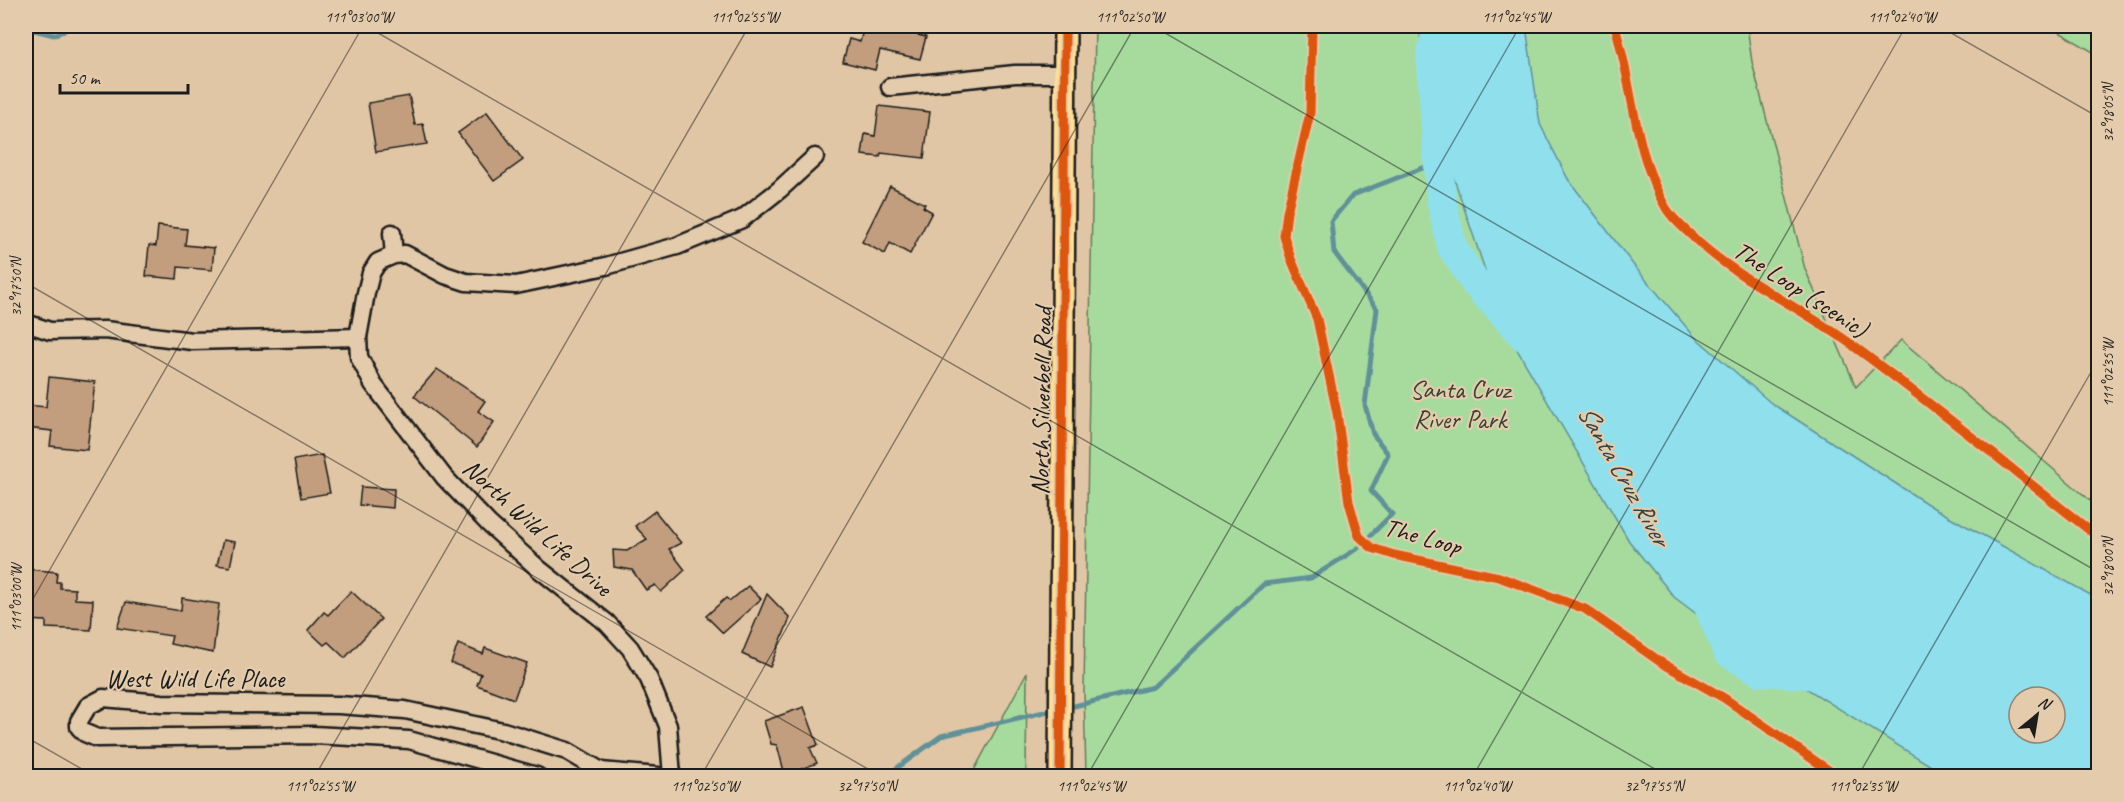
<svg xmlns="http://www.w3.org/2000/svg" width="2124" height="802" viewBox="0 0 2124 802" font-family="Caveat,sans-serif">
<rect width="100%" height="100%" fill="#e1c6a5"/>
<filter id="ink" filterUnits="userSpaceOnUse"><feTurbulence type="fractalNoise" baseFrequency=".0167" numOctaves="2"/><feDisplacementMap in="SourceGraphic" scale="12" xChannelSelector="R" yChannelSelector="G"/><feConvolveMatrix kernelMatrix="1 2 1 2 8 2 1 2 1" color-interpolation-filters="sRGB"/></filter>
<g filter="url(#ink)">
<g fill="#a7db9d" stroke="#627c5c" stroke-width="1.5" fill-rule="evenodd">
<path d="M1095 26H1747L1752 62 1805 269 1856 387 1901 340 2098 507V776H1086L1084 691ZM2019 697H2055V733H2019Z"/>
<polygon points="2049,26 2098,26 2098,55"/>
<polygon points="1027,672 1026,776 971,776"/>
</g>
<path fill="#8fdfec" stroke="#619199" stroke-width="1.5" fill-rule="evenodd" d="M1418 26H1526L1540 124 1568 179 1635 267 1694 336 1771 403 1932 507 2098 599V776H1947L1743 649 1674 597 1629 541 1505 329 1442 143ZM2019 697H2055V733H2019Z"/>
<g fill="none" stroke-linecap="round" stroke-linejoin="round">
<g stroke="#619199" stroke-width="5">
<polyline points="26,28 54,35 74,26"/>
<polyline points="1370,536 1392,514 1371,491 1388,454 1373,434 1365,405 1377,309 1334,252 1331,221 1353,195 1438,162"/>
<polyline points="1066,708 1153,687 1264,584 1311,578 1358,548"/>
<polyline points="886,776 941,736 1057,709"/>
</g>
<g stroke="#8fdfec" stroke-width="30">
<polyline points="1439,26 1431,54 1441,198 1452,247 1476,284 1525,337"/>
<polyline points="1701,595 1707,602 1728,652 1760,671 1821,675"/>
</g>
</g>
<g fill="#c39e7e" stroke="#1c1c1c" stroke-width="1.5">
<polygon points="864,26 879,26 926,37 920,59 880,50 875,70 843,62 849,39 860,42"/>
<polygon points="409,96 415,125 423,124 427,144 376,152 368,103"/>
<polygon points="879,106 930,112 924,158 881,153 880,157 862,155 865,134 875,136"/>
<polygon points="487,112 523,160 494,181 458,133"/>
<polygon points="890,186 925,204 923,207 932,212 910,254 890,243 885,254 862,242"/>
<polygon points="158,226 187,229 185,245 214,248 212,270 178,267 177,279 146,276 149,245 156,246"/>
<polygon points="437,369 485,401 478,411 494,422 477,447 414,396"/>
<polygon points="49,377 95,382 87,450 50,446 52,431 26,428 26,405 46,407"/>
<polygon points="322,455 330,493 301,498 294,460"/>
<polygon points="361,487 394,489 393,508 359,505"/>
<polygon points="655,511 681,543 669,549 685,570 661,592 655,585 646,590 632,570 614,567 613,550 627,551 647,539 635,526"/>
<polygon points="223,540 235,542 230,567 217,565"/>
<polygon points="26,569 57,572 56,582 60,582 60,588 75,589 75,599 93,600 91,630 46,628 46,621 26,620"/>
<polygon points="748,586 761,599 723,633 706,616 726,598 730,601"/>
<polygon points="351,591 381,619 345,658 328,642 324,645 308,630 324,612 328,615"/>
<polygon points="767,594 790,618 770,667 742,654"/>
<polygon points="182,598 219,604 213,653 170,644 172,636 117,628 126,602 181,611"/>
<polygon points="458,644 483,654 485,648 527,663 514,699 477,685 481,674 451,663"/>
<polygon points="804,707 818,745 810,748 817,763 785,775 777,745 771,744 764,721"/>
</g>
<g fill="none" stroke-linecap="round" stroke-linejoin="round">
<g stroke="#1c1c1c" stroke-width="21">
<g id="minor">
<polyline points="890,87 1015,74 1065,74"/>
<polyline points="392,233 394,255"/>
<polyline points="26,323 50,331 105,330 192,341 358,337"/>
<polyline points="537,776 409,740 313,735 97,738 85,733 79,727 79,721 88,706 103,698 162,703 339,705 405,710 503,731 567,751 601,771"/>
<polyline points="587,776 601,771 658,776"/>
<polyline points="672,776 668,726 649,679 630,648 607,623 539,569 489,524 444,477 373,384 359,357 358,337 366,293 371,273 378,262 394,255 405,254 445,275 466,282 516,285 606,266 677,246 742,219 779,190 815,157"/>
</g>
</g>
<g stroke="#1c1c1c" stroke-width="26">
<polyline id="major" points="1060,776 1065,26"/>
</g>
<use href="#minor" stroke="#e3cbac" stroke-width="16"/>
<use href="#major" stroke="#fdde96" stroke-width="21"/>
<g stroke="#e3cbac" stroke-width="13">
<g id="cycleway">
<polyline points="1312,26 1310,113 1287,212 1284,236 1291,259 1317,319 1337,413 1349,502 1359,536 1372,548 1394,555 1499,577 1585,609 1662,663 1724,698 1837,776"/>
<path d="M1615 26C1633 86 1634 153 1666 208 1673 220 1685 229 1694 238 1740 281 1797 305 1848 342 1933 404 2015 472 2098 537"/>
<polyline points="1060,776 1065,26"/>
</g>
</g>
<use href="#cycleway" stroke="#de560d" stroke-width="9"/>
</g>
</g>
<path fill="none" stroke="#1c1c1c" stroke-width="1.5" stroke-opacity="0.45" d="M366 26 1667 776M1153 26 2098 572M1939 26 2098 117M26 283 880 776M26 611 363 26M26 737 94 776M315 776 749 26M701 776 1135 26M1087 776 1520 26M1473 776 1906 26M1858 776 2098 360"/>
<g text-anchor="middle" stroke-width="4.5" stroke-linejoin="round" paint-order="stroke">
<g font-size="26" fill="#1c1c1c" stroke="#e3cbac">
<text transform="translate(1801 289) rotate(33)" y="9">The Loop (scenic)</text>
<text transform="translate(1041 401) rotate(-89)" y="9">North Silverbell Road</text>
<text transform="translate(538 527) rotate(42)" y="9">North Wild Life Drive</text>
<text transform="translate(1423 536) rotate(15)" y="9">The Loop</text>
<text x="195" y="687">West Wild Life Place</text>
</g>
<g font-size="26" fill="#384236" stroke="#e3cbac">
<text x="1460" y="398">Santa Cruz<tspan x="1460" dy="30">River Park</tspan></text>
</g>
<g font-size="27" font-style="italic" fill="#334346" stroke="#e3cbac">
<text transform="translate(1624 475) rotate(60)" y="9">Santa Cruz River</text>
</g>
</g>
<rect width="2124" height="802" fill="none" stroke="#e3cbac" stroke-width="66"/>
<g transform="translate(2037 715) rotate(30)"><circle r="28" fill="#e3cbac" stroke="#938572" stroke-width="1.5"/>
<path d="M0-4.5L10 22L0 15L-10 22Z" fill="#1c1c1c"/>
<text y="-9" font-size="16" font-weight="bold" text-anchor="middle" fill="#1c1c1c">N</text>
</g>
<path d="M60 84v9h128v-9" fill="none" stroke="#1c1c1c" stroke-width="3"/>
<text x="69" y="84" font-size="18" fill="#1c1c1c" stroke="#e3cbac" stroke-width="4.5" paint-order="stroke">50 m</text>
<rect x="33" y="33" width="2058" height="736" fill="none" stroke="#1c1c1c" stroke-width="2"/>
<g font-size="15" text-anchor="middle" fill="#1c1c1c">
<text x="359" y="22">111°03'00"W</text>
<text x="745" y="22">111°02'55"W</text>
<text x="1130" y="22">111°02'50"W</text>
<text x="1516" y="22">111°02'45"W</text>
<text x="1902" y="22">111°02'40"W</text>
<text transform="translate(2108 113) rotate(-90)" y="5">32°18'05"N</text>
<text transform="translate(16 287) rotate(-90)" y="5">32°17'50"N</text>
<text transform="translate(2108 373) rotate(-90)" y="5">111°02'35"W</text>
<text transform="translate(2108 567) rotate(-90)" y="5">32°18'00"N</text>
<text transform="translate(16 598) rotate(-90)" y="5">111°03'00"W</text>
<text x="320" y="791">111°02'55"W</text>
<text x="705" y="791">111°02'50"W</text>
<text x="867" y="791">32°17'50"N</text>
<text x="1091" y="791">111°02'45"W</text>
<text x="1477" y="791">111°02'40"W</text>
<text x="1654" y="791">32°17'55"N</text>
<text x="1863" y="791">111°02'35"W</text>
</g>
</svg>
